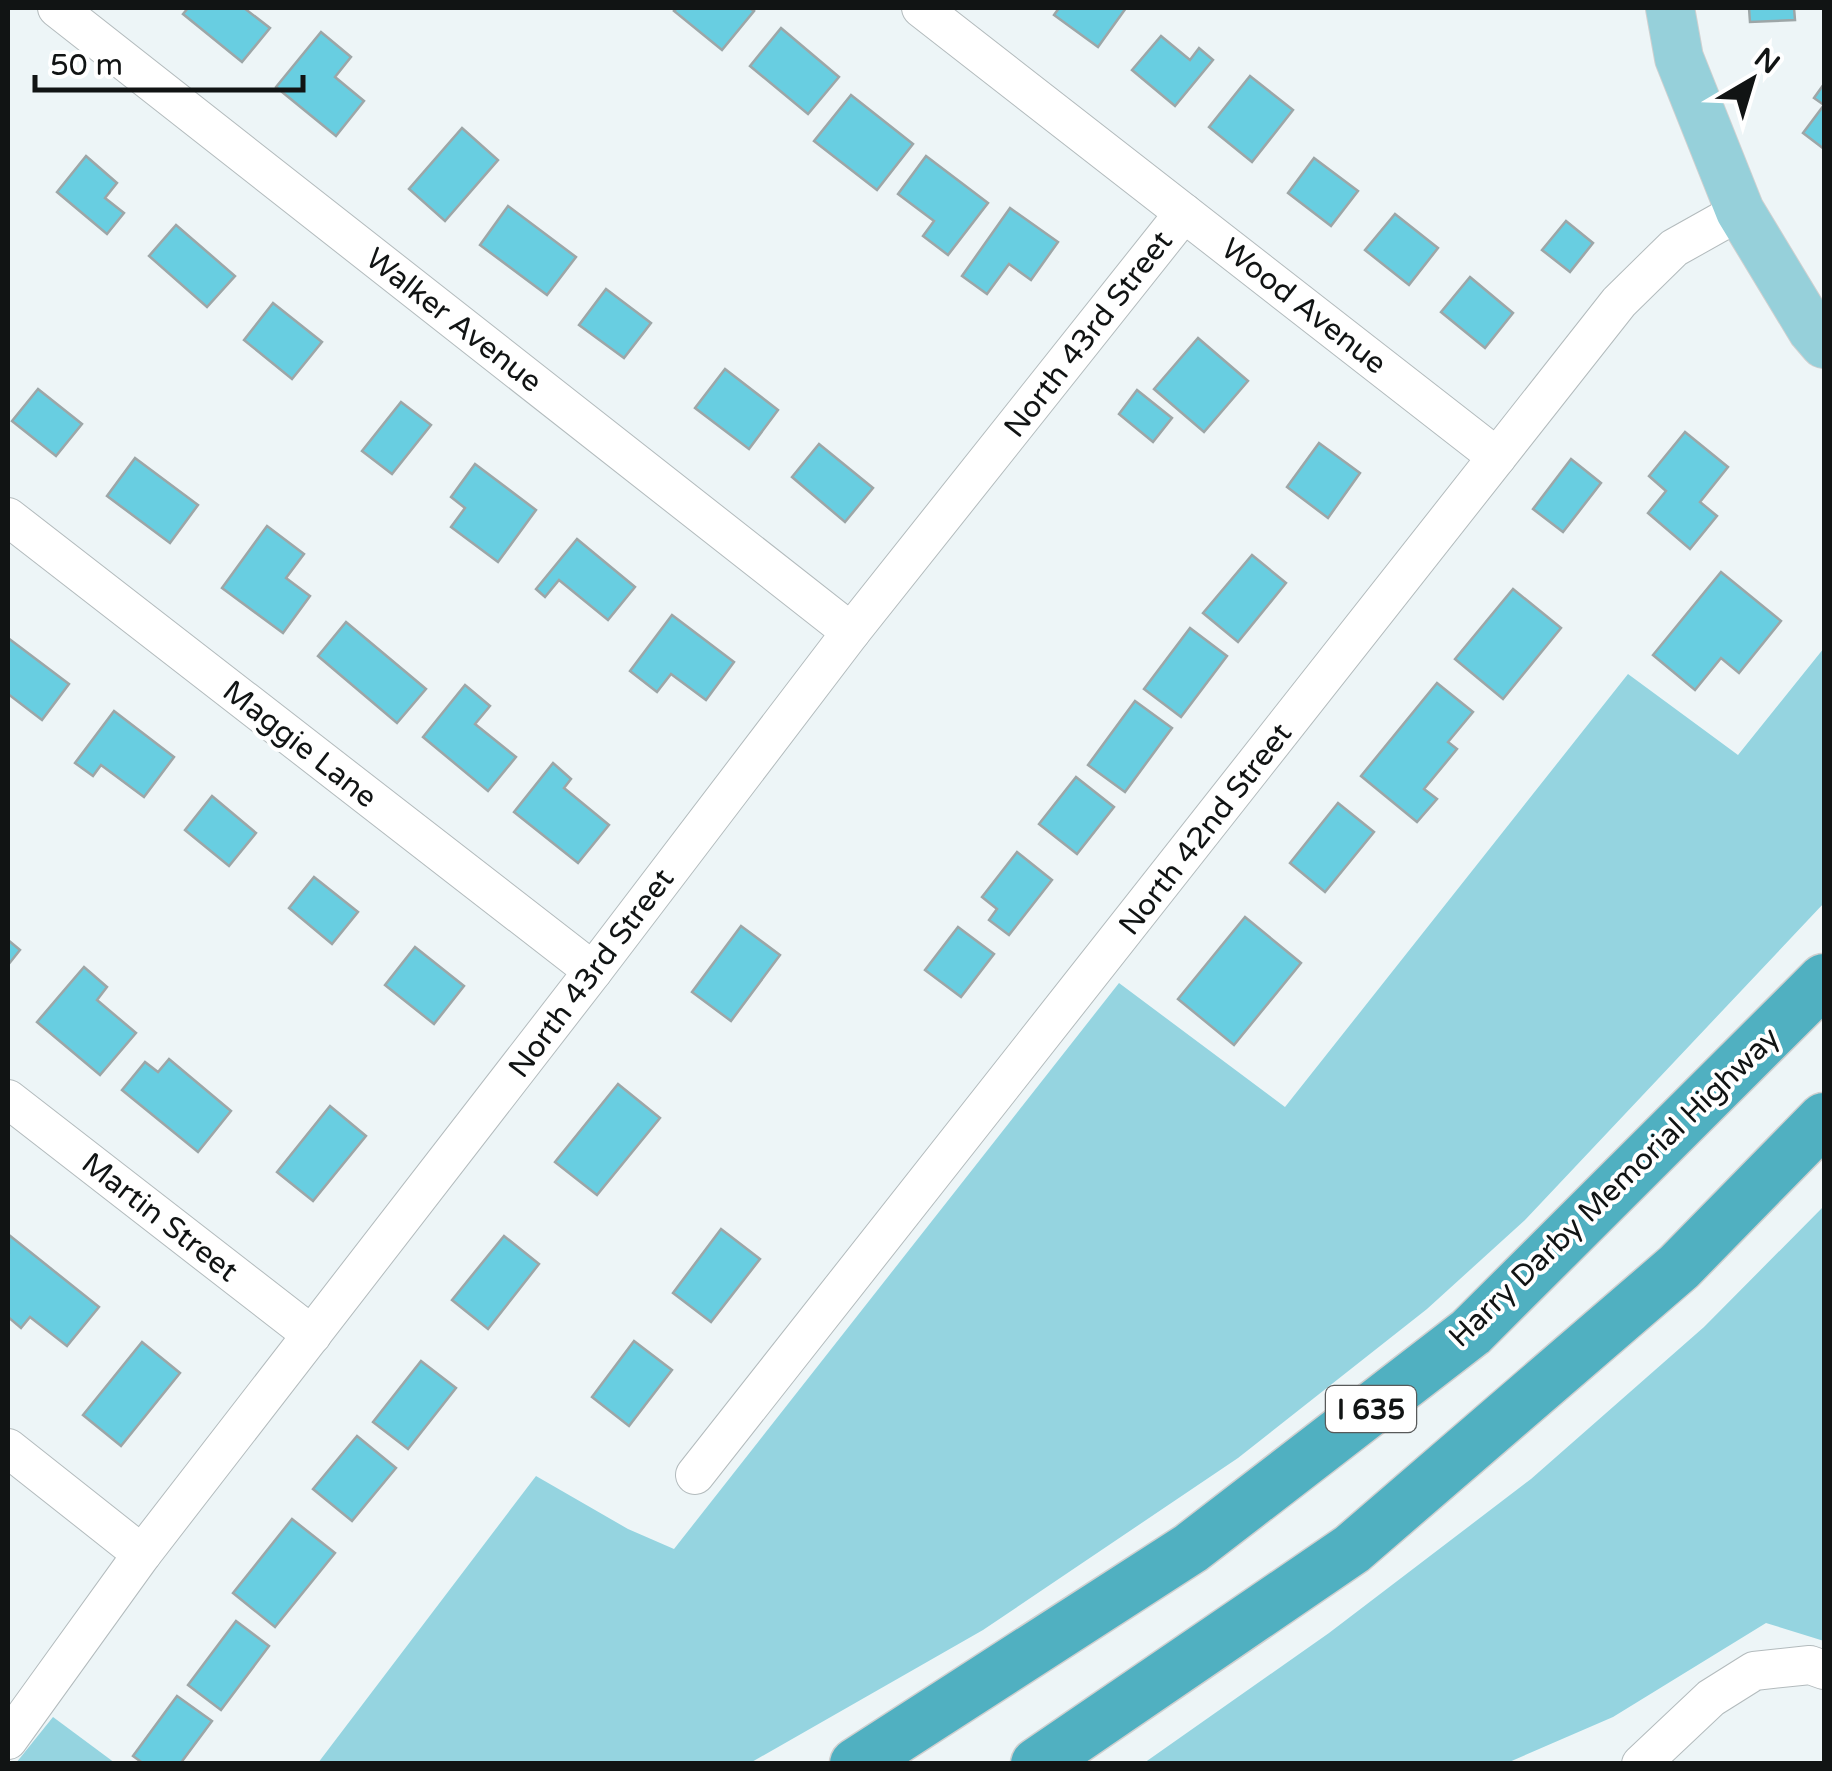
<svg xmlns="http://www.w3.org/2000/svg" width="1832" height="1771" viewBox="0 0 1832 1771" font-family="'Varela Round',sans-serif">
<rect width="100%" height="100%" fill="#edf5f7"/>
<g fill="#95d4e0">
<polygon points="1824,648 1824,903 1525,1220 1427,1309 1238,1458 983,1630 750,1763 318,1763 536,1476 628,1529 674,1549 1119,983 1285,1107 1628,674 1738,755"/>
<polygon points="1824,1206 1824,1641 1766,1623 1613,1717 1507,1763 1144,1763 1329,1633 1531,1479 1704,1327"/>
<polygon points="53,1717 115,1763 16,1763"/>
</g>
<g fill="#68cee1" stroke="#9da6a7" stroke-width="2.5">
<polygon points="188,8 244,8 270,28 242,62 183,14"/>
<polygon points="677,8 749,8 754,11 722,50 674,11"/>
<polygon points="1059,8 1126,8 1098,47 1054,15"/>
<polygon points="1749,8 1794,8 1795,20 1750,22"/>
<polygon points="781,28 839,77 808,114 750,66"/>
<polygon points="321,32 351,57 335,77 364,101 336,136 276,87"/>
<polygon points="1161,36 1190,60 1199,48 1213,60 1175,106 1132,70"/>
<polygon points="1250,76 1293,110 1252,162 1209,127"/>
<polygon points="1824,84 1824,149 1803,133 1824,105 1814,98"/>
<polygon points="851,95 913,144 877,190 814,141"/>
<polygon points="462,128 498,160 445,221 409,189"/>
<polygon points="86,156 117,183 105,198 124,213 107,234 57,192"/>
<polygon points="926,156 988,203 948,255 923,236 934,221 898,194"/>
<polygon points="1314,158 1358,191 1331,226 1288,193"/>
<polygon points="508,206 576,257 547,295 480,245"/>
<polygon points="1010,208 1058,242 1031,280 1009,264 987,294 962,276"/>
<polygon points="1395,214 1438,248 1409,285 1365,250"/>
<polygon points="1566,221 1593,243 1570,272 1542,250"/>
<polygon points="176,225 235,276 207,307 149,256"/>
<polygon points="1470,277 1513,313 1485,348 1441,312"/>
<polygon points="606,289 651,323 624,358 579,325"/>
<polygon points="273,303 322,342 292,379 244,340"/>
<polygon points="1198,338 1248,381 1204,432 1154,389"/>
<polygon points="725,369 778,410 749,449 695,408"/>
<polygon points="38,389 82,424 56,456 12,421"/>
<polygon points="1137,390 1172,418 1153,442 1119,414"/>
<polygon points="401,402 431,425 392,474 362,451"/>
<polygon points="1685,432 1728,467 1700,502 1717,516 1690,549 1648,513 1666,491 1649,476"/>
<polygon points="1319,443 1360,473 1328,518 1287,487"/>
<polygon points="819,444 873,488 845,522 792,477"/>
<polygon points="135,458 198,505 170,543 107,496"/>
<polygon points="1571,459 1601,483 1563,532 1533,509"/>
<polygon points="475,464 536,510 498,562 451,527 465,508 451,497"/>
<polygon points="267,526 304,554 286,578 310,596 283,633 222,588"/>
<polygon points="577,539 635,587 608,620 559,580 545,597 536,589"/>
<polygon points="1252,555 1286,583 1238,642 1203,613"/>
<polygon points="1721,572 1781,621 1739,673 1721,658 1695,690 1653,655"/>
<polygon points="1513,589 1561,628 1503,699 1455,659"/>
<polygon points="672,615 734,662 706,700 671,674 657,692 630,671"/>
<polygon points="346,622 426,689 397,723 318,656"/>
<polygon points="1190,628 1227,656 1181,717 1144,689"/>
<polygon points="8,638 69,684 42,720 8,694"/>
<polygon points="1437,683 1473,712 1448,742 1457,749 1424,789 1437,799 1417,822 1361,776"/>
<polygon points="465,685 490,706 475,724 516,757 488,791 423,737"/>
<polygon points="1135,701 1172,728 1125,792 1088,765"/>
<polygon points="114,711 174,757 144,797 101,765 93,776 75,763"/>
<polygon points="553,763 571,779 564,788 609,825 578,863 514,812"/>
<polygon points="1076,777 1114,807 1077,854 1039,824"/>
<polygon points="212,796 256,833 229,866 185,830"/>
<polygon points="1338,803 1374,832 1325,892 1290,863"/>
<polygon points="1017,852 1052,880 1009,935 989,920 997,909 982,897"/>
<polygon points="314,877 358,912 332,944 289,908"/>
<polygon points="1245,917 1301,963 1234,1045 1178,999"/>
<polygon points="741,926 780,955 731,1021 692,992"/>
<polygon points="958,927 994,954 961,997 925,970"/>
<polygon points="8,940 20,950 8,965"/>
<polygon points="415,947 464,986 434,1024 385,985"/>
<polygon points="84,967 107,987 97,1000 136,1033 100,1075 37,1022"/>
<polygon points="169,1059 231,1111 198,1152 122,1090 145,1062 158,1072"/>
<polygon points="618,1084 660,1118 597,1195 555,1162"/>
<polygon points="330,1106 366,1136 313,1201 277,1172"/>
<polygon points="721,1229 760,1259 711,1322 673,1293"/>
<polygon points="9,1235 99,1307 67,1346 30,1317 21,1328 8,1317"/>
<polygon points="504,1236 539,1264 488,1329 452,1300"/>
<polygon points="634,1341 672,1370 629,1426 592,1397"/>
<polygon points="142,1342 180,1373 121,1446 83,1415"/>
<polygon points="421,1361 456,1388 408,1449 373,1422"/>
<polygon points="357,1436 396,1468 352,1521 313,1489"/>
<polygon points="292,1519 335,1553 275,1627 233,1593"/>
<polygon points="236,1621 269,1646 221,1710 188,1685"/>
<polygon points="177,1696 212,1721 180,1764 144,1764 133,1756"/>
</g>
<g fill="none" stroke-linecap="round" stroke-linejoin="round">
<g stroke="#b3bbbd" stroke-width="40">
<g id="minor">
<polyline points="57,8 851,632"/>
<polyline points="921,8 1497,457"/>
<polyline points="8,517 593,971"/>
<polyline points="8,1099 312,1335"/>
<polyline points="8,1448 142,1554"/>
<polyline points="695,1475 1619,302 1674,248 1740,211"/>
<polyline points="8,1740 142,1554 593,971 851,632 1184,213"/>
<polyline points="1641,1764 1711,1698 1754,1671 1810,1665 1824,1670"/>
</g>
</g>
<g stroke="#cfd0d0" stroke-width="50">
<polyline id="major" points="1670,8 1679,58 1740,211 1812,330 1824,344"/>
</g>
<g stroke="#cfd0d0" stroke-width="55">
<g id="highway">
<polyline points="856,1764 1191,1548 1471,1332 1824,980"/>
<polyline points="1037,1764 1352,1549 1679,1267 1824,1119"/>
</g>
</g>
<use href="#minor" stroke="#fff" stroke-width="38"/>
<use href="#major" stroke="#96d0da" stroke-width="48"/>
<use href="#highway" stroke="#50b0c1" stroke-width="52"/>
</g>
<g text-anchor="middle" stroke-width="8" stroke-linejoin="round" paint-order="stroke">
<rect fill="#fff" stroke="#585a5a" stroke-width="2.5" x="1326" y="1386" width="90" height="46" rx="8"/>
<g font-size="28" font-weight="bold" fill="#111414">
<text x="1371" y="1419">I 635</text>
</g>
<g font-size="30" fill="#111414" stroke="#fff">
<text transform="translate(1304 306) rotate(38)" y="10">Wood Avenue</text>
<text transform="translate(454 320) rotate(38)" y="10">Walker Avenue</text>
<text transform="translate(1088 334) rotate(-52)" y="10">North 43rd Street</text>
<text transform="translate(300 744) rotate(38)" y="10">Maggie Lane</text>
<text transform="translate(1205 829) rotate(-52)" y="10">North 42nd Street</text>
<text transform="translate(591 973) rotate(-53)" y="10">North 43rd Street</text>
<text transform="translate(1614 1187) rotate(-44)" y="10">Harry Darby Memorial Highway</text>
<text transform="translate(160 1217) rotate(38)" y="10">Martin Street</text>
</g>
</g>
<rect width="1832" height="1771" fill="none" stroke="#111414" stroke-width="20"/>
<g transform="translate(1752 80) rotate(38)" stroke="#ffffff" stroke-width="8" paint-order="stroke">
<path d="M0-8L18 38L0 25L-18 38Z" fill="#111414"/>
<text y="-15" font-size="28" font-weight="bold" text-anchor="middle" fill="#111414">N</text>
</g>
<path d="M35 75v15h268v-15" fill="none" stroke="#111414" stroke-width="5"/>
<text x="50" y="75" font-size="30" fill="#111414" stroke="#ffffff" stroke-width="8" paint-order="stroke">50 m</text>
</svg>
